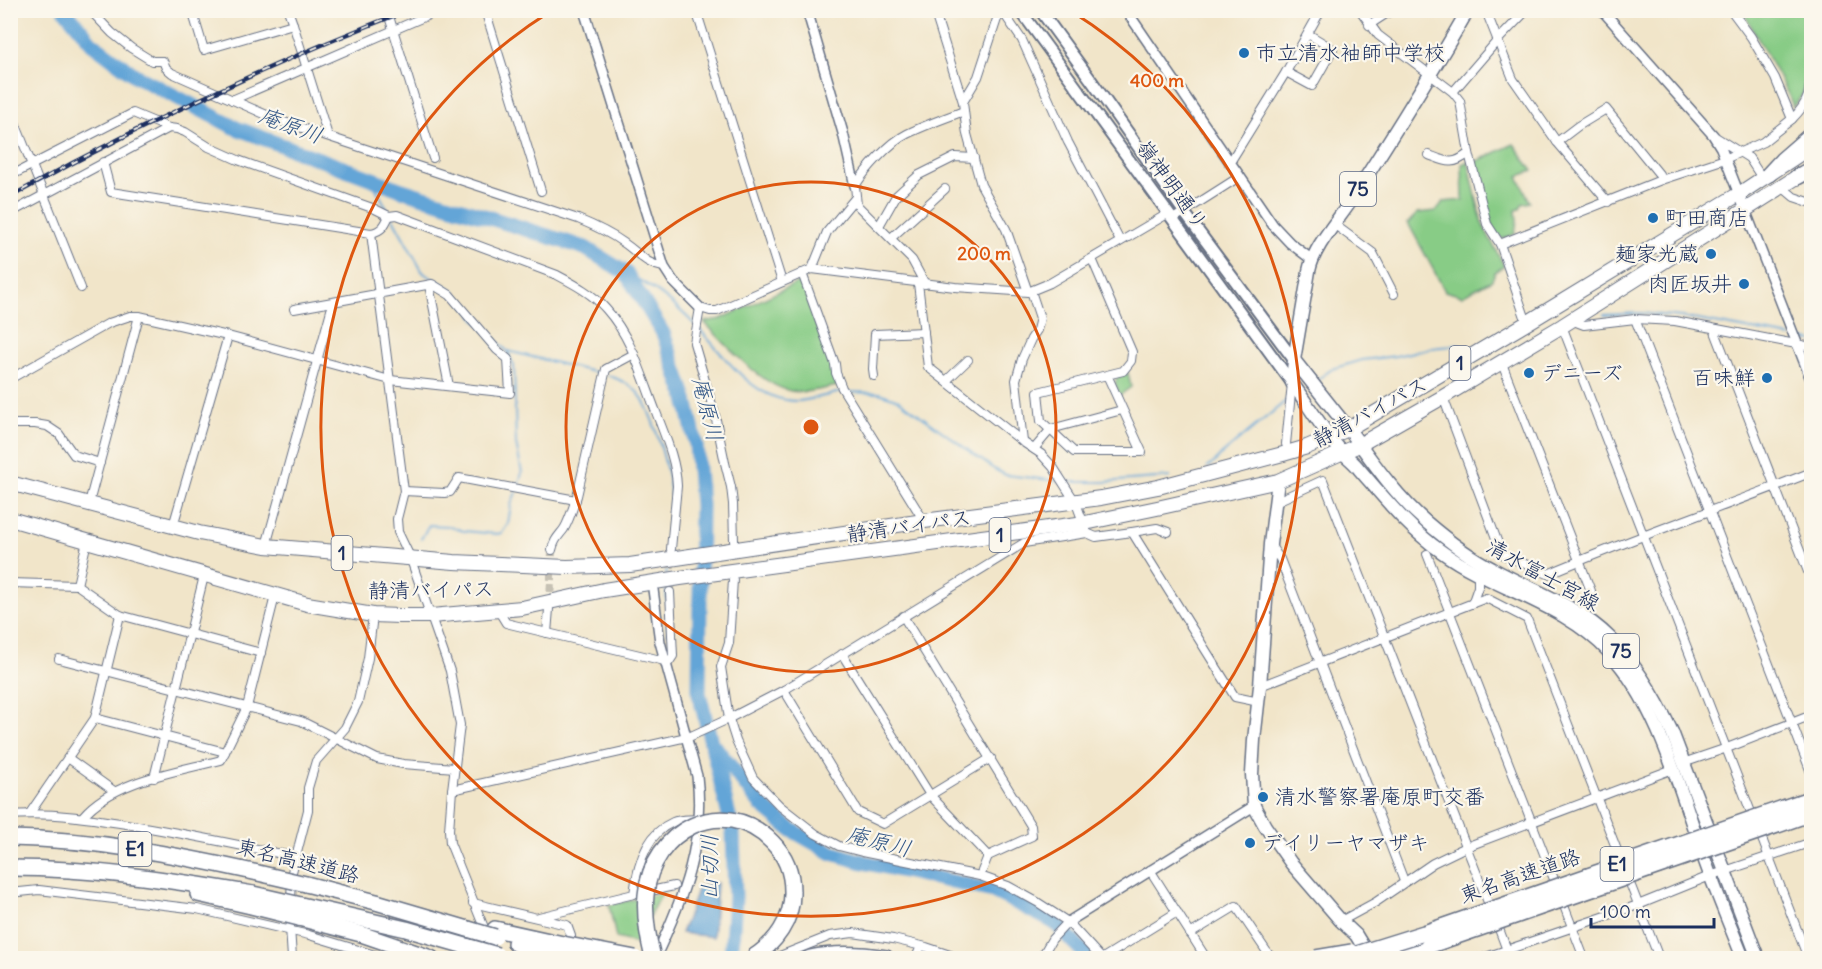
<svg xmlns="http://www.w3.org/2000/svg" width="1822" height="969" viewBox="0 0 1822 969" font-family="Delius,'Klee One',sans-serif">
<rect width="100%" height="100%" fill="#fbf7ec"/>
<filter id="ink" filterUnits="userSpaceOnUse"><feTurbulence type="fractalNoise" baseFrequency=".0167" numOctaves="2"/><feDisplacementMap in="SourceGraphic" scale="12" xChannelSelector="R" yChannelSelector="G"/><feConvolveMatrix kernelMatrix="1 2 1 2 8 2 1 2 1" color-interpolation-filters="sRGB"/></filter>
<filter id="wash" filterUnits="userSpaceOnUse"><feTurbulence type="fractalNoise" baseFrequency=".008" numOctaves="4" result="noise"/><feDisplacementMap in="SourceGraphic" scale="24" xChannelSelector="R" yChannelSelector="G"/><feGaussianBlur stdDeviation="1.35" result="paint"/><feColorMatrix in="noise" values="0 0 0 0 0 0 0 0 0 0 0 0 0 0 0 0 0 1.4 0 .05"/><feComposite in="paint" operator="in"/></filter>
<g filter="url(#wash)">
<rect width="100%" height="100%" fill="#f1e5c9"/>
<g fill="#88cc86" stroke="#527e72" stroke-width="1.5">
<polygon points="1743,11 1809,11 1808,49 1803,94 1793,107 1789,96"/>
<polygon points="1514,144 1533,171 1518,176 1530,202 1522,204 1520,209 1516,210 1517,221 1515,234 1501,239 1491,225 1475,162"/>
<polygon points="1468,161 1482,223 1504,266 1495,272 1492,280 1462,296 1445,291 1408,223 1418,213 1436,211 1443,202 1463,200 1462,164"/>
<path d="M801 281 831 365 837 386C822 389 806 394 791 391 760 385 726 344 704 322L721 319Z"/>
<polygon points="1128,373 1131,387 1120,395 1115,384 1117,377"/>
<polygon points="662,893 651,912 639,944 616,938 609,905"/>
</g>
<polygon fill="#63a5d7" stroke="#3f6a9a" stroke-width="1.5" points="717,883 713,937 681,933 690,911 698,887"/>
<g fill="none" stroke-linecap="round" stroke-linejoin="round">
<g stroke="#63a5d7" stroke-width="2">
<polyline points="370,178 389,212"/>
<polyline points="392,217 422,271 425,274 453,290 479,324"/>
<path d="M626 273C652 286 675 304 695 325"/>
<polyline points="1604,315 1640,313 1682,317 1791,337"/>
<polyline points="483,328 507,351 514,366 516,444 522,473 518,486"/>
<path d="M699 329C726 357 753 401 797 401 807 401 830 394 842 392"/>
<polyline points="1800,339 1812,341"/>
<polyline points="508,351 602,374"/>
<path d="M607 375C619 379 631 384 639 394 654 414 670 474 671 500 671 518 668 537 667 555"/>
<polyline points="1317,380 1332,369 1362,360 1396,356 1431,348 1460,345"/>
<polyline points="848,392 879,393 899,400 994,469 1006,475 1059,481"/>
<polyline points="1207,467 1214,463 1222,454 1287,400"/>
<polyline points="1065,482 1104,482 1170,477"/>
<polyline points="421,539 429,525 447,526 464,531 496,534 502,533 508,524 511,505 516,492"/>
<polyline points="666,576 667,564"/>
<polyline points="666,585 668,633"/>
</g>
<g stroke="#63a5d7" stroke-width="15">
<polyline points="65,10 92,43 136,76 236,128 402,190 585,248 626,273 663,333 686,399 696,445 701,505 699,693 733,832 735,897 731,958"/>
<polyline points="716,748 761,805 790,829 832,853 863,862 993,891 1054,922 1089,958"/>
</g>
</g>
</g>
<g filter="url(#ink)">
<g fill="none" stroke-linecap="round" stroke-linejoin="round">
<g stroke="#c6c1b4" stroke-width="8" stroke-dasharray="8 4" stroke-linecap="butt">
<polyline points="670,592 671,556"/>
<polyline points="550,604 552,550"/>
</g>
<g stroke="#666f83" stroke-width="10">
<g id="minor">
<path d="M90 10 112 33 131 48 152 61H163L166 68 172 73 278 120 578 219C595 226 610 233 624 243 640 254 645 264 664 267"/>
<polyline points="192,10 204,50 293,24 288,10"/>
<polyline points="387,10 433,158"/>
<polyline points="485,10 541,191"/>
<polyline points="696,10 782,282"/>
<polyline points="934,10 963,102"/>
<polyline points="1005,10 997,19 978,77 963,102 964,111 967,134 981,185 1006,229 1028,292"/>
<polyline points="1360,10 1378,35 1453,92 1460,101 1469,153 1487,224 1500,244 1527,323"/>
<polyline points="1483,10 1488,16 1513,79 1557,142 1608,202"/>
<polyline points="1003,12 1022,40 1068,142 1120,241"/>
<polyline points="293,24 328,136"/>
<polyline points="1369,25 1392,10"/>
<polyline points="1286,72 1312,86 1333,49 1308,34"/>
<polyline points="1453,92 1497,41 1527,10"/>
<polyline points="232,100 440,10"/>
<polyline points="10,110 81,288"/>
<path d="M1792 119C1812 100 1810 88 1812 61"/>
<path d="M169 128 177 129 185 132 209 147 238 160 375 209 389 216 397 215 557 275C574 284 593 294 606 309 632 338 642 376 656 412 665 436 676 460 677 486L671 549"/>
<polyline points="1714,136 1749,158 1762,178"/>
<polyline points="1557,142 1578,126 1606,109 1659,174 1661,180"/>
<path d="M1429 155C1447 162 1453 166 1469 153"/>
<polyline points="103,162 111,192 371,233 404,491 397,519 398,532 410,557 450,671 460,725 452,790 449,830 450,843 491,945 493,954"/>
<polyline points="1229,164 1286,72 1321,10"/>
<polyline points="10,176 133,113 169,128 10,213"/>
<polyline points="1781,186 1794,197 1812,203"/>
<polyline points="1173,219 1239,177"/>
<polyline points="1335,225 1373,253 1394,294"/>
<polyline points="879,226 896,196 919,175 955,157 974,158"/>
<path d="M371 233C382 231 385 225 389 216"/>
<polyline points="891,238 945,189"/>
<polyline points="1500,244 1661,180 1725,159 1763,142 1792,119 1775,78 1751,37 1731,10"/>
<polyline points="1092,259 1132,352 1131,361 1123,371 1038,392 1041,421 1074,452 1142,452 1107,375"/>
<polyline points="812,269 827,232 856,197"/>
<polyline points="802,273 835,364 836,373 842,388 924,521"/>
<polyline points="918,283 928,367 1023,442 1041,454 1053,467 1076,503 1087,533 1096,537 1132,532 1235,697 1259,702"/>
<path d="M925 284 912 260 857 205 855 186C866 169 889 143 907 134 925 125 945 118 964 111"/>
<polyline points="429,285 449,386"/>
<polyline points="1635,319 1812,775"/>
<polyline points="1571,320 1584,325 1635,319 1675,321 1812,347"/>
<polyline points="1562,326 1754,820"/>
<polyline points="1714,329 1812,582"/>
<polyline points="1501,361 1591,591 1584,617"/>
<polyline points="874,376 873,369 875,334 924,332"/>
<polyline points="10,379 109,323 130,316 139,316 228,336 390,380 510,393 508,359 497,350 450,295 432,284 294,309"/>
<polyline points="946,381 968,360"/>
<path d="M1443 397 1502 554 1548 574C1634 537 1724 507 1812 472"/>
<polyline points="10,424 35,424 47,426 59,434 74,455 100,463"/>
<polyline points="1023,442 1016,380 1022,359 1031,339 1037,330 1040,318 1031,291"/>
<polyline points="1286,444 1292,383"/>
<polyline points="1034,449 1051,429 1122,410"/>
<polyline points="404,491 444,493 450,492 459,478 576,500"/>
<polyline points="1275,502 1323,480 1491,910"/>
<polyline points="89,503 139,316"/>
<polyline points="173,526 228,336"/>
<polyline points="1132,532 1157,528 1168,532"/>
<polyline points="734,541 733,504 731,487 725,463 715,415 694,343 700,308 710,311 717,311 812,269 955,287 1028,292 1050,283 1169,213"/>
<polyline points="266,546 333,303"/>
<polyline points="1271,546 1280,559 1404,881"/>
<path d="M552 550C554 540 558 537 564 529 570 519 573 507 577 496L606 369 634 354"/>
<polyline points="1427,554 1557,887"/>
<polyline points="733,580 729,643 721,667 729,719 736,741 753,778 780,806 816,834 839,846 862,852 980,876 1008,886 1037,902 1068,922 1101,958"/>
<polyline points="10,583 77,585 120,615 261,653"/>
<polyline points="77,585 87,541"/>
<polyline points="1472,604 1478,587 1478,574"/>
<polyline points="498,610 506,623 514,625 669,662 673,656 670,592"/>
<polyline points="903,616 1031,826 1032,836 988,856 980,876"/>
<polyline points="547,633 549,609"/>
<polyline points="842,654 930,795 988,856"/>
<polyline points="59,659 301,721 377,759 403,764 455,768"/>
<polyline points="1260,686 1486,598 1527,619 1659,958"/>
<polyline points="784,690 858,812 883,824 991,758"/>
<polyline points="95,718 225,752"/>
<polyline points="68,758 114,791"/>
<polyline points="1683,763 1727,748 1812,715"/>
<polyline points="154,778 204,576"/>
<polyline points="452,790 691,736 724,721 784,690 1024,543 1087,533"/>
<polyline points="30,813 95,718 120,615"/>
<path d="M10 815C54 812 96 819 138 826 192 835 244 846 296 857"/>
<path d="M83 816C114 780 176 772 221 760L247 707 275 596"/>
<polyline points="1759,831 1808,958"/>
<polyline points="1150,870 1206,958"/>
<polyline points="646,892 674,886"/>
<polyline points="10,893 39,890 197,909 309,935 385,958"/>
<polyline points="1561,898 1584,958"/>
<polyline points="291,903 292,872 308,810 308,788 316,761 345,728 358,702 368,658 373,615"/>
<polyline points="473,903 567,925 571,936 568,946"/>
<path d="M539 917 634 894C637 867 645 834 673 822 680 819 689 820 697 819"/>
<polyline points="1341,921 1376,902 1433,863 1466,847 1673,769"/>
<polyline points="1496,921 1510,958"/>
<polyline points="290,927 292,958"/>
<polyline points="1190,934 1236,906 1269,955 1274,958"/>
<polyline points="775,958 830,936 853,933 893,939 926,947 959,958"/>
<polyline points="916,958 921,946"/>
<polyline points="1041,958 1052,939 1068,922"/>
<polyline points="1103,958 1177,912"/>
<polyline points="1483,958 1638,905 1710,876 1812,842"/>
</g>
</g>
<g stroke="#666f83" stroke-width="12">
<g id="tertiary">
<polyline points="584,10 664,267 673,281 700,308"/>
<polyline points="807,10 843,133 855,186"/>
<polyline points="1126,10 1273,225 1290,243 1311,259"/>
<polyline points="1602,10 1713,135 1721,148 1812,382"/>
<path d="M652 582 660 642 697 776C705 843 683 899 655 958"/>
<polyline points="1068,922 1254,806"/>
</g>
</g>
<g stroke="#666f83" stroke-width="14">
<g id="secondary">
<polyline points="1020,10 1292,383"/>
<polyline points="1040,10 1091,80 1184,212 1294,360"/>
</g>
</g>
<g stroke="#666f83" stroke-width="15">
<g id="primary">
<path d="M1468 10C1432 73 1393 135 1354 196 1340 219 1314 245 1309 271L1294 360 1292 383C1309 406 1324 432 1343 453 1348 458 1355 463 1359 469 1386 500 1408 528 1442 552 1495 590 1564 603 1609 652 1656 703 1677 780 1699 844 1712 883 1728 920 1743 958"/>
<path d="M1294 360C1312 383 1330 405 1348 428 1372 461 1395 495 1426 522 1447 540 1469 557 1493 569 1533 591 1577 605 1610 638 1637 665 1656 698 1672 732L1758 958"/>
<polyline points="1278,481 1270,544 1260,686 1254,740 1252,774 1254,806 1265,826 1291,863 1341,921 1356,935 1370,958"/>
</g>
</g>
<g stroke="#666f83" stroke-width="16">
<g id="trunk">
<polyline points="10,483 199,533 266,546 454,562 567,567 630,565 924,521 1101,498 1158,487 1283,454 1307,447 1348,429 1527,323 1739,194 1812,146"/>
<polyline points="10,519 307,604 373,615 399,616 431,616 522,608 604,590 680,578 1085,523 1157,508 1278,481 1359,445 1443,397 1562,326 1805,172"/>
</g>
</g>
<g stroke="#666f83" stroke-width="18">
<g id="motorway">
<polyline points="1769,174 1782,160 1812,134"/>
<polyline points="1797,177 1812,169"/>
<path d="M10 838C94 839 177 855 258 873"/>
<path d="M10 868C92 868 172 880 253 894"/>
<polyline points="306,884 376,902 468,929"/>
<polyline points="198,894 251,906"/>
<polyline points="301,905 406,929 469,947"/>
<polyline points="299,918 361,934 431,958"/>
<polyline points="495,929 563,944"/>
<polyline points="515,943 561,956"/>
<path d="M810 958C835 953 861 954 886 958"/>
<polyline points="1390,958 1428,946"/>
</g>
</g>
<use href="#minor" stroke="#fff" stroke-width="8"/>
<use href="#tertiary" stroke="#fff" stroke-width="9"/>
<use href="#secondary" stroke="#fff" stroke-width="10"/>
<use href="#primary" stroke="#fff" stroke-width="12"/>
<use href="#trunk" stroke="#fff" stroke-width="14"/>
<use href="#motorway" stroke="#fff" stroke-width="15"/>
<g stroke="#1b2f5e" stroke-width="4.5">
<path id="rail" d="M10 197C137 126 272 63 408 10"/>
</g>
<use href="#rail" stroke="#fbf7ec" stroke-width="2" stroke-dasharray="7" stroke-linecap="butt"/>
<g stroke="#666f83" stroke-width="18" stroke-linecap="butt">
<g id="motorway-bridge">
<polyline points="258,873 306,884"/>
<polyline points="253,894 301,905"/>
<polyline points="251,906 299,918"/>
<polyline points="468,929 495,937"/>
<polyline points="563,944 635,958"/>
<polyline points="1428,946 1812,813"/>
<polyline points="469,947 497,955"/>
<polyline points="561,956 570,958"/>
<path d="M653 958C648 938 644 916 646 895 651 831 723 792 772 842 785 855 792 872 792 891 793 920 775 944 752 958"/>
<polyline points="1316,958 1352,952"/>
<polyline points="1344,958 1424,933 1812,798"/>
</g>
</g>
<use href="#motorway-bridge" stroke="#fff" stroke-width="15"/>
</g>
</g>
<g fill="none" stroke="#de5710" stroke-width="3">
<circle cx="811" cy="427" r="245"/>
<path d="M1071 11A490 490 0 1 1 551 11"/>
</g>
<g fill="#1f6fb2" stroke="#fbf7ec" stroke-width="2">
<circle cx="1244" cy="53" r="6"/>
<circle cx="1653" cy="218" r="6"/>
<circle cx="1711" cy="254" r="6"/>
<circle cx="1744" cy="284" r="6"/>
<circle cx="1529" cy="373" r="6"/>
<circle cx="1767" cy="378" r="6"/>
<circle cx="1263" cy="797" r="6"/>
<circle cx="1250" cy="843" r="6"/>
</g>
<g text-anchor="middle" stroke-width="4.5" stroke-linejoin="round" paint-order="stroke">
<g fill="#fbf7ec" stroke="#5e6b89" stroke-width="1.5">
<rect x="1340" y="172" width="36" height="34" rx="4.5"/>
<rect x="1449.5" y="346" width="21" height="34" rx="4.5"/>
<rect x="989.5" y="518" width="21" height="34" rx="4.5"/>
<rect x="331.5" y="536" width="21" height="34" rx="4.5"/>
<rect x="1603" y="634" width="36" height="34" rx="4.5"/>
<rect x="118.5" y="832" width="33" height="34" rx="4.5"/>
<rect x="1600.5" y="847" width="33" height="34" rx="4.5"/>
</g>
<g font-size="20" font-weight="bold" fill="#1b2f5e">
<text x="1358" y="196">75</text>
<text x="1460" y="370">1</text>
<text x="1000" y="542">1</text>
<text x="342" y="560">1</text>
<text x="1621" y="658">75</text>
<text x="135" y="856">E1</text>
<text x="1617" y="871">E1</text>
</g>
<g font-size="21" fill="#1b2f5e" stroke="#fbf7ec" text-anchor="start">
<text x="1256" y="60">市立清水袖師中学校</text>
<text x="1665" y="225">町田商店</text>
<text x="1699" y="261" text-anchor="end">麺家光蔵</text>
<text x="1732" y="291" text-anchor="end">肉匠坂井</text>
<text x="1541" y="380">デニーズ</text>
<text x="1755" y="385" text-anchor="end">百味鮮</text>
<text x="1275" y="804">清水警察署庵原町交番</text>
<text x="1262" y="850">デイリーヤマザキ</text>
</g>
<g font-size="21" fill="#1b2f5e" stroke="#fbf7ec">
<text transform="translate(1172 185) rotate(54)" y="7">嶺神明通り</text>
<text transform="translate(1370 412) rotate(-28)" y="7">静清バイパス</text>
<text transform="translate(909 526) rotate(-8)" y="7">静清バイパス</text>
<text transform="translate(1543 575) rotate(29)" y="7">清水富士宮線</text>
<text transform="translate(431 590) rotate(-1)" y="7">静清バイパス</text>
<text transform="translate(298 861) rotate(14)" y="7">東名高速道路</text>
<text transform="translate(1520 876) rotate(-19)" y="7">東名高速道路</text>
</g>
<g font-size="22" font-style="italic" fill="#345888" stroke="#fbf7ec">
<text transform="translate(291 125) rotate(20)" y="8">庵原川</text>
<text transform="translate(708 409) rotate(76)" y="8">庵原川</text>
<text transform="translate(879 841) rotate(14)" y="8">庵原川</text>
<text transform="translate(709 867) rotate(-90)" y="8">山切川</text>
</g>
</g>
<circle cx="811" cy="427" r="9" fill="#de5710" stroke="#fbf7ec" stroke-width="3"/>
<g font-size="18" text-anchor="middle" font-weight="bold" fill="#de5710" stroke="#fbf7ec" stroke-width="4.5" stroke-linejoin="round" paint-order="stroke">
<text x="1157" y="87">400 m</text>
<text x="984" y="260">200 m</text>
</g>
<rect width="1822" height="969" fill="none" stroke="#fbf7ec" stroke-width="36"/>
<path d="M1591 918v9h123v-9" fill="none" stroke="#1b2f5e" stroke-width="3"/>
<text x="1600" y="918" font-size="18" fill="#1b2f5e" stroke="#fbf7ec" stroke-width="4.5" paint-order="stroke">100 m</text>
</svg>
